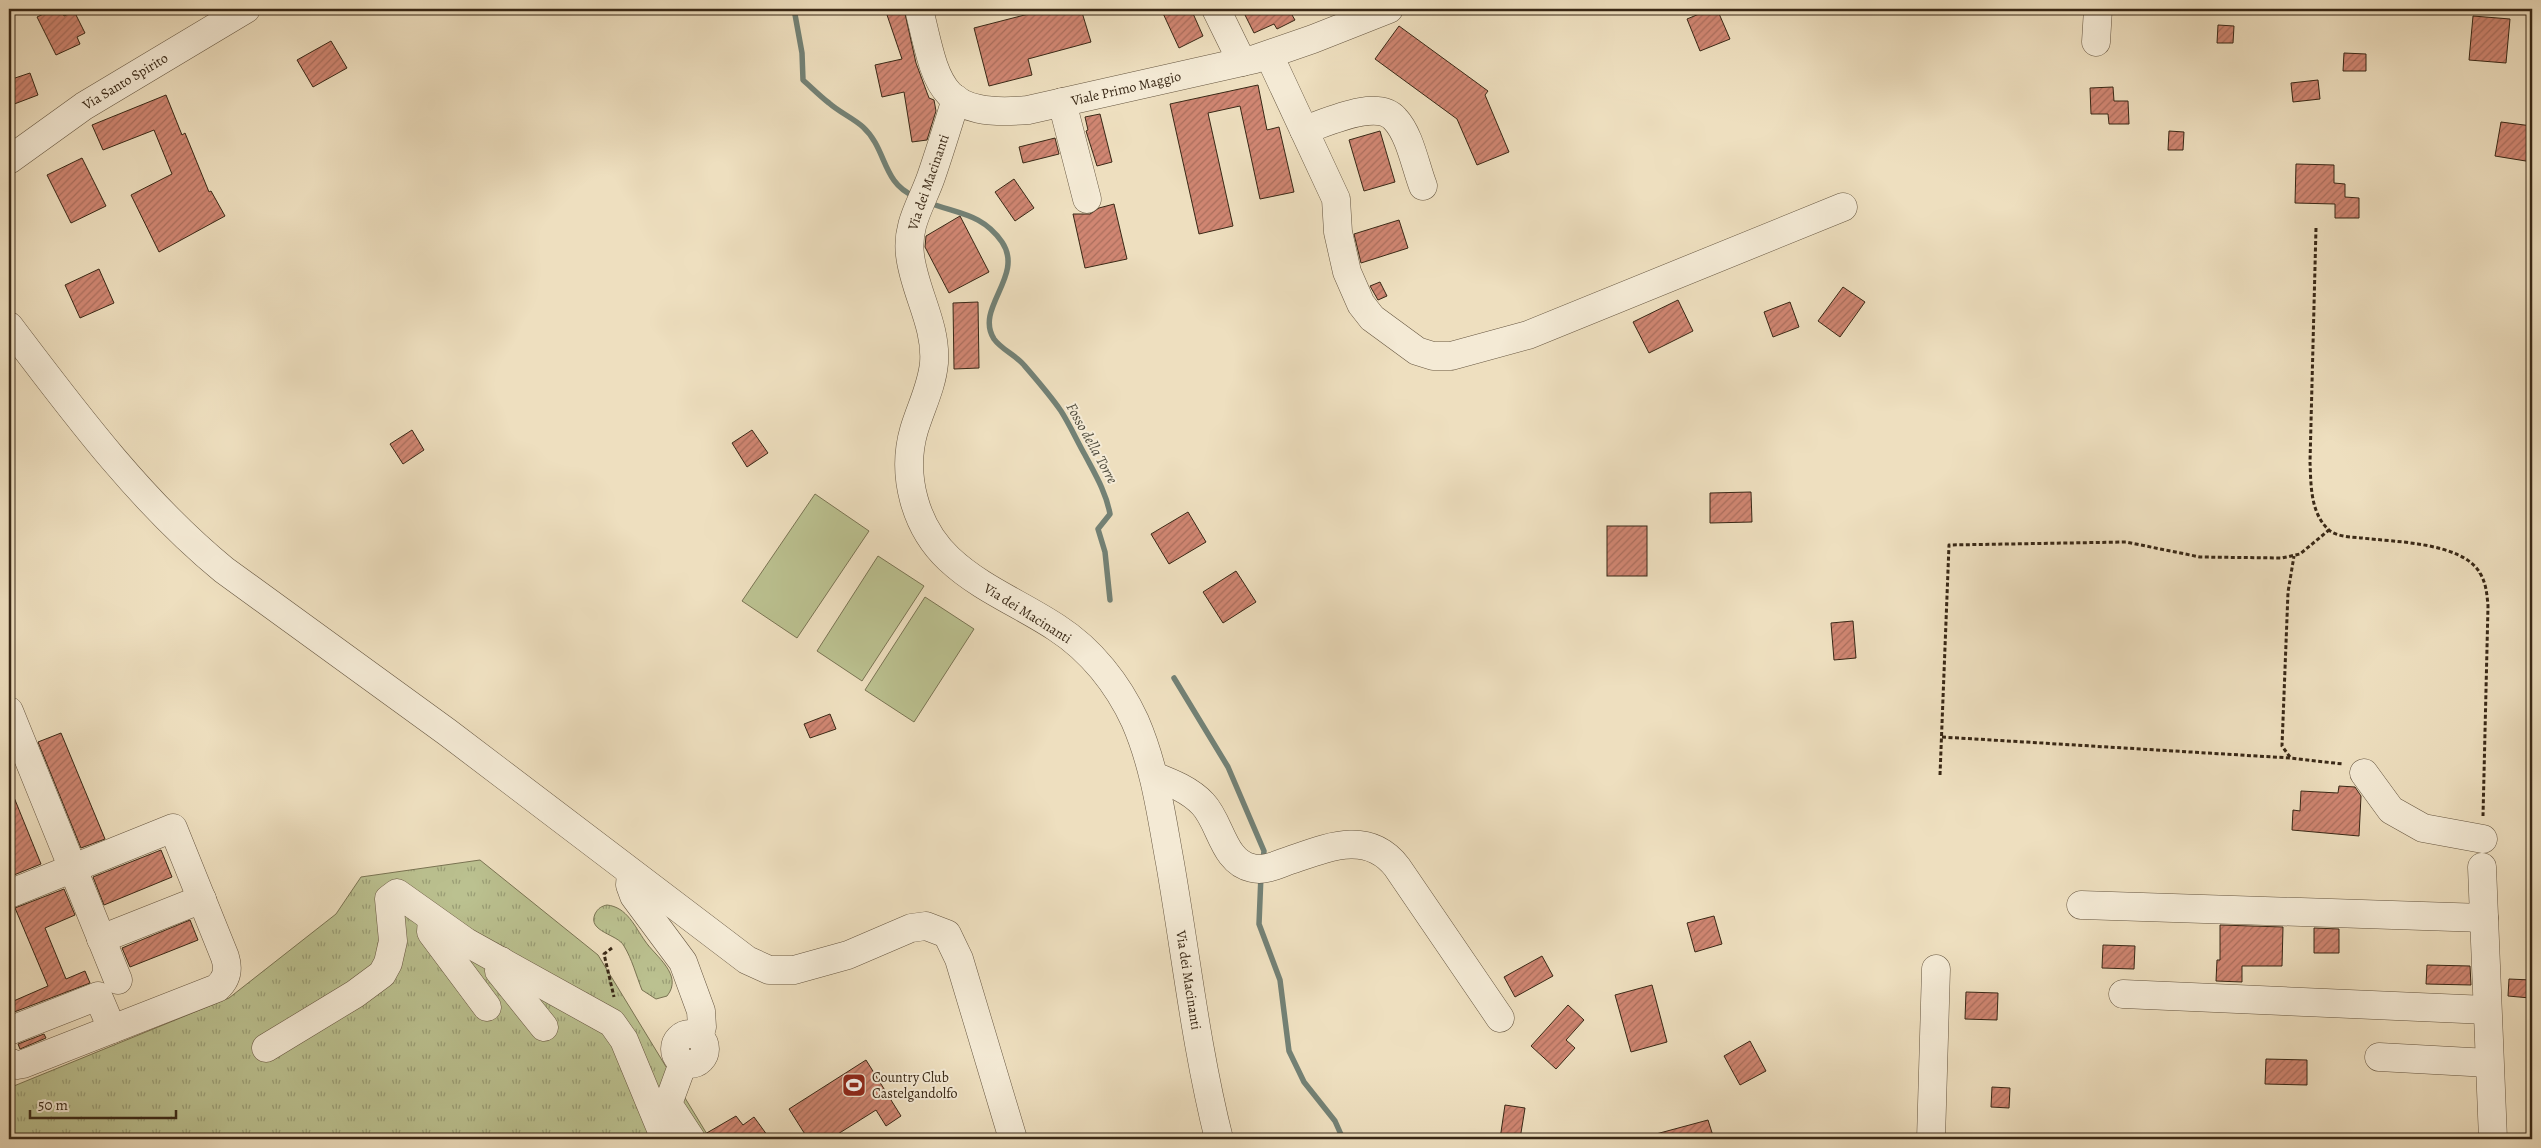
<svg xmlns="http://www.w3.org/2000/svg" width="2541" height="1148" viewBox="0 0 2541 1148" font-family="Alegreya,serif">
<defs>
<pattern id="grass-tufts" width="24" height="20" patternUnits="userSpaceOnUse" patternTransform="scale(1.25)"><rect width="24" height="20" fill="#bbc190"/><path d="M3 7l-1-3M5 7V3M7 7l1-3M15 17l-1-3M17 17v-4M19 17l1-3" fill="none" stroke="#999d75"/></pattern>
<pattern id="building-hatch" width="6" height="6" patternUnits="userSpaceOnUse" patternTransform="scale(1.25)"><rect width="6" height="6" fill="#d08672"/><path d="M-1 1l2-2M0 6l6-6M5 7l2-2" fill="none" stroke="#aa6e5d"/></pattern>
</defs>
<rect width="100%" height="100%" fill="#eedfbf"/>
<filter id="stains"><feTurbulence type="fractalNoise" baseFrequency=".004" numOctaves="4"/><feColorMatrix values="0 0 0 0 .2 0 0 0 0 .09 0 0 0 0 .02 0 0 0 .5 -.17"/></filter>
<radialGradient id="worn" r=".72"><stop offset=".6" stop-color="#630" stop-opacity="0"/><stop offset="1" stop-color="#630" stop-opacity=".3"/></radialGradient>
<g fill="url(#grass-tufts)" stroke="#7a7453">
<polygon points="480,860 598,955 710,1139 9,1139 9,1088 229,998 336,914 361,877"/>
<path d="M607 905C627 907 635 927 645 941 655 956 684 975 667 996L656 999 642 990C636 975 632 959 624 946 618 934 587 932 595 914 598 908 602 906 607 905Z"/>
</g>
<g fill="#bbc190" stroke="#7a7453">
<polygon points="815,494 869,531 797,638 742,601"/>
<polygon points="878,556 924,586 862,681 817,651"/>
<polygon points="925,597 974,629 914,722 865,690"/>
</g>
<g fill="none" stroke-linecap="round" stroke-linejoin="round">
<g stroke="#738175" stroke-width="5.5">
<path d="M794 9 802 53 803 80C811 87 820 96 829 103 839 112 853 118 863 127 887 149 882 183 914 196"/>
<path d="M927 202C957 214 982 213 1002 242 1025 276 974 308 994 339 1001 349 1015 355 1023 364 1036 379 1050 395 1061 411 1070 425 1077 441 1085 455 1095 474 1106 492 1110 514L1098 529 1105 552 1110 600"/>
<polyline points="1174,678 1228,767 1264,851 1263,861"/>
<polyline points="1261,875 1259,924 1280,980 1289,1051 1304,1082 1335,1121 1343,1139"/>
</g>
</g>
<g fill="url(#building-hatch)" stroke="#392816">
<polygon points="54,9 61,9 64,16 74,11 85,33 77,37 80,44 56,55 37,17"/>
<polygon points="885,9 904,9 916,63 929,98 934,100 936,111 927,140 912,142 904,92 882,97 875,65 902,59"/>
<polygon points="1048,9 1081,9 1091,42 1028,59 1032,75 989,86 974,28"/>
<polygon points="1161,9 1191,9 1203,36 1179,48"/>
<polygon points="1242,9 1305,9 1292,15 1295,20 1277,29 1274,24 1254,33"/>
<polygon points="1711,9 1717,9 1730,39 1700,51 1687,19"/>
<polygon points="2473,16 2510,19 2506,63 2469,60"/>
<polygon points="2218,25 2234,26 2233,43 2217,43"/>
<polygon points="1399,26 1488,91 1485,95 1509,152 1477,165 1457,119 1375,59"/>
<polygon points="331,41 347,68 313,87 297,60"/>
<polygon points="2344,53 2366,54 2366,71 2343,71"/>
<polygon points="30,73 38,95 9,106 9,80"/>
<polygon points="2318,80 2320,99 2293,102 2291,83"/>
<polygon points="1258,85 1267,130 1279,127 1294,192 1260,199 1240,106 1208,113 1233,226 1199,234 1170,104"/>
<polygon points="2113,87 2114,101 2128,101 2129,124 2109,124 2108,114 2091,114 2090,88"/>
<polygon points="166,95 182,135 185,133 209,192 211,191 225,216 159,252 131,195 172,174 154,130 103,150 92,125"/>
<polygon points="1100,114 1112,162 1097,166 1086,131 1088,130 1085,117"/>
<polygon points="2501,122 2532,126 2532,162 2495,156"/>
<polygon points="1380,131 1395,182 1364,191 1349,140"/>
<polygon points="2169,131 2184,132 2183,150 2168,150"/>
<polygon points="1055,138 1059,154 1023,163 1019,147"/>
<polygon points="82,158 106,206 71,223 47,175"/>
<polygon points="2296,164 2334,165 2334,183 2345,184 2345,197 2359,198 2359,218 2335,218 2335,204 2295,203"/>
<polygon points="1014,179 1034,208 1015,221 995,192"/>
<polygon points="1114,204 1127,259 1085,268 1073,214 1090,214 1099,208"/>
<polygon points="960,216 989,272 949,293 925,247 926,236"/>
<polygon points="1399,220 1408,248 1361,263 1354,234"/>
<polygon points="99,269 114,303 80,318 65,285"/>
<polygon points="1380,282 1387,296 1378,300 1370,286"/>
<polygon points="1843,287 1865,302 1840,337 1818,321"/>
<polygon points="1678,300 1693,331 1649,353 1633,322"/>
<polygon points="978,302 979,368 954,369 953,303"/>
<polygon points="1790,302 1799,327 1773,337 1764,312"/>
<polygon points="412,430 424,450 403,464 390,444"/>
<polygon points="752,430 768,453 747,467 732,443"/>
<polygon points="1751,492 1752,522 1710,523 1710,493"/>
<polygon points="1188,512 1206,542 1169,564 1151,534"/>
<rect x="1607" y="526" width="40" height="50"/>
<polygon points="1236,571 1256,602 1223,623 1203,592"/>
<polygon points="1853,621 1856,658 1834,660 1831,623"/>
<polygon points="830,714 836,729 810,738 804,724"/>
<polygon points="61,733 105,839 81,848 38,742"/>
<polygon points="9,785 41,864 9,877"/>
<polygon points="2339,786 2355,787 2361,796 2359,836 2292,830 2293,810 2300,811 2301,791 2338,793"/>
<polygon points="161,850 172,877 104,905 93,877"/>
<polygon points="64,889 75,915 45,928 66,979 85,971 90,983 9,1014 9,1003 48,986 15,908"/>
<polygon points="1714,916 1722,944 1695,952 1687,923"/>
<polygon points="190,920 198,940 130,967 122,948"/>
<polygon points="2220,925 2283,927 2282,966 2242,966 2242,982 2216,981 2217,960 2220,960"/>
<polygon points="2314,928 2339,929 2339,953 2314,953"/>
<polygon points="2103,945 2135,946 2134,969 2102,968"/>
<polygon points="1542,956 1553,976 1515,997 1504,977"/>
<polygon points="2427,965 2470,966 2471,985 2426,984"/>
<polygon points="2509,979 2531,980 2530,998 2508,996"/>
<polygon points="1652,985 1667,1042 1631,1052 1615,995"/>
<polygon points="1966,992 1998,993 1997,1020 1965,1019"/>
<polygon points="1568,1005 1584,1020 1566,1040 1575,1048 1556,1069 1531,1046"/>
<polygon points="44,1034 46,1038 20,1049 18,1044"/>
<polygon points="1750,1041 1766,1071 1740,1085 1724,1056"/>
<polygon points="2266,1059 2307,1060 2307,1085 2265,1084"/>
<polygon points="866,1060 901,1116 886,1126 876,1110 830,1139 808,1139 789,1109"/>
<polygon points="1992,1087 2010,1088 2009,1108 1991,1107"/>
<polygon points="1505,1105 1525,1108 1520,1139 1500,1139"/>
<polygon points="736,1116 743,1125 754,1117 770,1139 706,1139 705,1134"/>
<polygon points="1708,1120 1714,1139 1657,1139 1656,1134"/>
</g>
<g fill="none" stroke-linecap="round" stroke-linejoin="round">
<g stroke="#665640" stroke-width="29">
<g id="minor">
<path d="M919 9C937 84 938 118 1028 110L1255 59 1313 39 1389 9"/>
<polyline points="1216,9 1242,62"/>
<polyline points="2096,42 2098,9"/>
<polyline points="1269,55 1336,199 1338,232 1347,272 1361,304 1372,318 1417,351 1433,356 1451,356 1528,335 1843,207"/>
<path d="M956 99C948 125 940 151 931 177 922 203 906 225 910 255 914 291 937 325 934 363 932 386 921 407 914 430 901 475 915 527 949 559 981 589 1021 604 1057 628 1091 650 1118 684 1135 721 1155 767 1161 814 1170 863 1186 955 1196 1048 1219 1139"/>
<polyline points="1062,102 1087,199"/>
<path d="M1304 130C1326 123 1377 98 1395 119 1410 135 1415 165 1423 186"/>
<polyline points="9,160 84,106 246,9"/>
<path d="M9 326C74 412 140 501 224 570L447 732 747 960 769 970H794L848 955 911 928 926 926 947 934 959 959 1013 1139"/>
<polyline points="9,711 118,980"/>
<polyline points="2364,773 2391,810 2423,828 2483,839"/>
<path d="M1154 776C1172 783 1190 790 1203 804 1221 823 1223 862 1252 868 1263 871 1275 866 1285 862 1324 849 1367 828 1397 867L1500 1018"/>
<polyline points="2482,867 2493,1139"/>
<polyline points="631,873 630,885 634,896 683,962 701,1011 702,1027 699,1036"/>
<path d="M9 894 173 828 225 957C229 970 227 979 217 988L23 1064 17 1065 9 1062"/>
<polyline points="2081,905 2484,918"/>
<polyline points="432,919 431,932 487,1007"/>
<polyline points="101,939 202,899"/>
<polyline points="501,961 499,971 544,1027"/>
<polyline points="2123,994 2487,1010"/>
<polyline points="9,1031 98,996 112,1029"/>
<circle cx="690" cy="1049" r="15"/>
<polyline points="266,1048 355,994 382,974 388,963 393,941 389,899 397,893 466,942 612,1023 624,1040 665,1139"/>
<polyline points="2379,1057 2489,1063"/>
<polyline points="683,1063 668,1104 691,1139"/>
<polyline points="1931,1139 1936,969"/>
</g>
</g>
<g stroke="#392816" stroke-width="3" stroke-dasharray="4 2.5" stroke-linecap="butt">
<path d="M2316 228 2310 462C2311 484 2310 513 2329 530 2337 537 2352 537 2362 538 2394 542 2462 542 2480 573 2486 583 2487 594 2488 606L2483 816"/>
<polyline points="1942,737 2290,758 2343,764"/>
<polyline points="2290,757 2282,746 2288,592 2294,556"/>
<polyline points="1940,775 1949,545 2126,542 2200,557 2282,558 2300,554 2329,530"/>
<polyline points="612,948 604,954 614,997"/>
</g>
<use href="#minor" stroke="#f4ead5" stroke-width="28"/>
</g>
<defs>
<g id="stadium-square" transform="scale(1.25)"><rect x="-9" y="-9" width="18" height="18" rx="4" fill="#8f2418" stroke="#f4ead5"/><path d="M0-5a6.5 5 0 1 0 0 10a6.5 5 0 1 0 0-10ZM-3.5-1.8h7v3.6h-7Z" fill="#fff"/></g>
</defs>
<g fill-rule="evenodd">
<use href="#stadium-square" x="854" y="1085"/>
</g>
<g text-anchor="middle" stroke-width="4" stroke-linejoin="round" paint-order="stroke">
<g font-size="14" fill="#392816" stroke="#f4ead5">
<text transform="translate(125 81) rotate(-31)" y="5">Via Santo Spirito</text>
<text transform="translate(1126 88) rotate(-13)" y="5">Viale Primo Maggio</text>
<text transform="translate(928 182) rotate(-71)" y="5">Via dei Macinanti</text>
<text transform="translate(1028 613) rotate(32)" y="5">Via dei Macinanti</text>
<text transform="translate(1189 980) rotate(81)" y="5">Via dei Macinanti</text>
</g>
<g font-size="14" fill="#392816" stroke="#f4ead5" text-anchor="start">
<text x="872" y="1082">Country Club<tspan x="872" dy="16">Castelgandolfo</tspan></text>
</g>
<g font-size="15" font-style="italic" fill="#514d3e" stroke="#f4ead5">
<text transform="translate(1092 443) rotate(61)" y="5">Fosso della Torre</text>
</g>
</g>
<rect width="2541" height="1148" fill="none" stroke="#eedfbf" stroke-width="30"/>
<rect x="10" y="10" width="2521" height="1128" fill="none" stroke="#392816" stroke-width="2.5"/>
<rect x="15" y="15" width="2511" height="1118" fill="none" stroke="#392816"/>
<path d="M30 1110v8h146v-8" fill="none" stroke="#392816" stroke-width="2.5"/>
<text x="38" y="1110" font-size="15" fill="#392816" stroke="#f4ead5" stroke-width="4" paint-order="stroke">50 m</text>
<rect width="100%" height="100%" filter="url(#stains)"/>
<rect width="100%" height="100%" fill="url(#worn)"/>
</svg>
